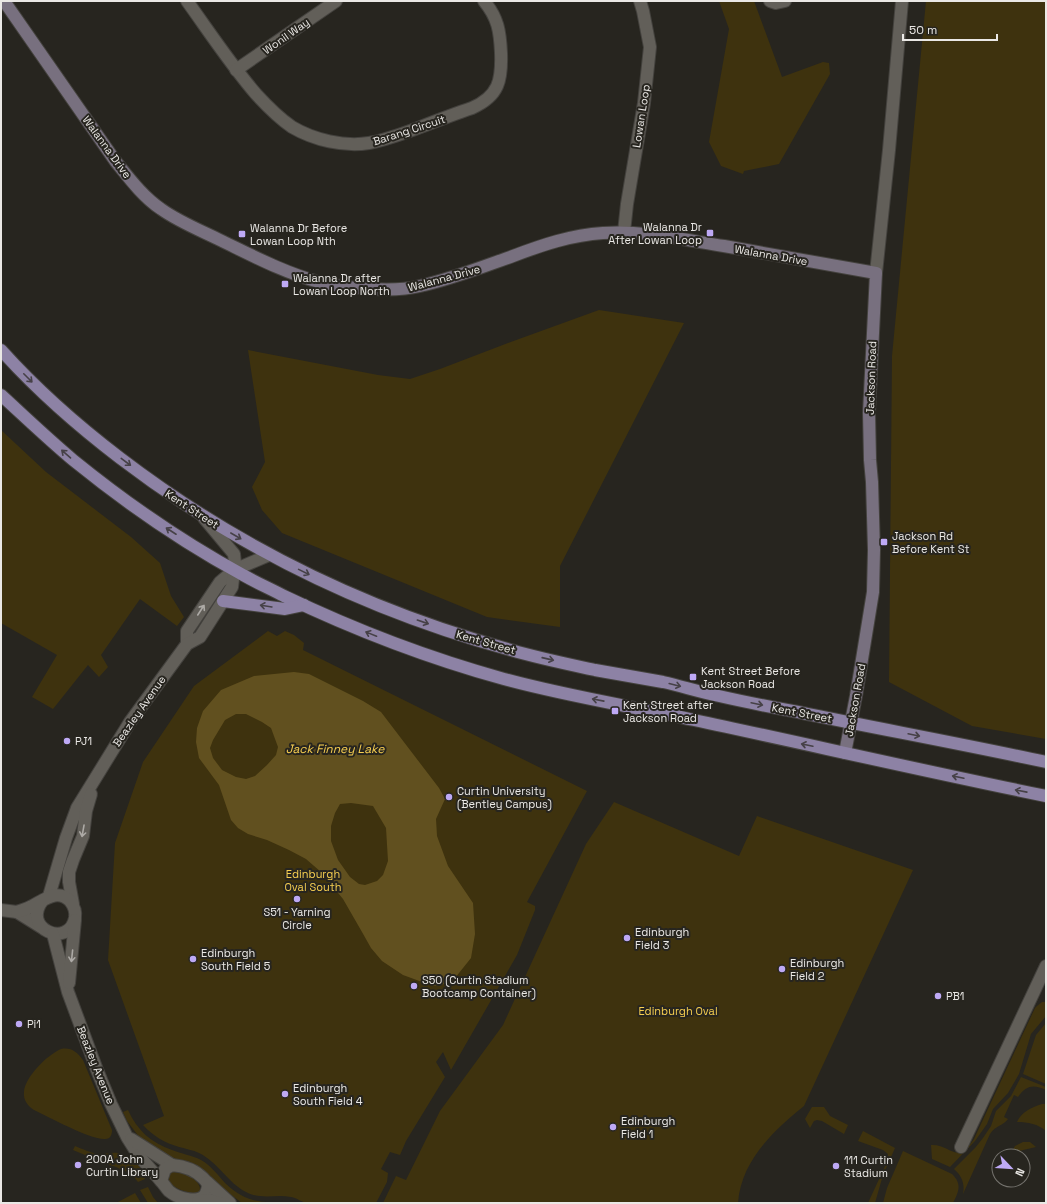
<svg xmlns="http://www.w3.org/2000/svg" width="1047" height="1204" viewBox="0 0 1047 1204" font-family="'Space Grotesk',sans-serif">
<rect width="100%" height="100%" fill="#27251f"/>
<g fill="#3e320e">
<polygon points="719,1 754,1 782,77 823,62 829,63 830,74 779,164 744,171 743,174 721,166 709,142 729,29"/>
<polygon points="926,1 1046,1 1046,739 972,726 889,682 892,356"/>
<polygon points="599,310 684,323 560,566 560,627 487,617 282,533 262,510 252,487 265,462 248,350 378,375 410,379 440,369 508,343"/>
<polygon points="1,430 46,472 131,537 160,563 171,596 184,617 177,626 140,599 101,655 108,667 99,677 88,665 53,709 32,697 57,655 1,623"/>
<path d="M268 631 277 636 285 631 294 635 304 643 303 650 587 791 527 902 535 906V910L517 955 451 1070 443 1052 436 1062 445 1077 406 1141 400 1155 390 1152 381 1169 388 1173 387 1182 376 1203C353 1203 330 1204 308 1203 303 1203 297 1198 291 1197 276 1194 261 1200 246 1192 228 1183 218 1162 199 1153 193 1150 186 1149 179 1147 165 1143 153 1136 143 1125L164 1116 108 960 115 843 143 762 194 686Z"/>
<path d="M614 802 739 856 757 816 913 870 804 1106C773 1131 741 1161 738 1203H383L396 1176 406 1180 440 1111 503 1025 586 844Z"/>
<path d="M1042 1002H1046V1016L1031 1034 1019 1074 1008 1093 993 1109 987 1124 975 1141 950 1167 932 1159 931 1145C952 1144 955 1166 974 1139L1035 1008 1037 1006Z"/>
<polygon points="1046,1023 1046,1084 1023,1074 1036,1035"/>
<path d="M61 1049C71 1047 77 1052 83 1060L112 1130C112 1134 111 1139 105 1139 91 1140 49 1117 34 1110 28 1106 23 1100 24 1092 25 1077 47 1055 61 1049Z"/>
<path d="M1021 1077 1046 1087V1090C1034 1084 1026 1085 1018 1097L1014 1095 1004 1117 1008 1119C1003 1126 996 1125 990 1134L963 1194C965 1184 962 1176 954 1169L975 1148 983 1138 991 1126 996 1111 1011 1096Z"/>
<path d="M1042 1104H1046V1131C1038 1124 1028 1122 1017 1122 1021 1112 1032 1107 1042 1104Z"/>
<polygon points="812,1107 824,1107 830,1116 848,1125 844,1134 822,1121 817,1120 814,1121 810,1128 805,1119"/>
<path d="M128 1110C137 1130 151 1143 172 1150 181 1154 192 1155 201 1160 210 1165 218 1175 225 1183 247 1204 262 1202 290 1203H242L206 1176 174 1160 140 1138 127 1121 123 1112Z"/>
<polygon points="863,1131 895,1148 883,1175 875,1203 868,1203 887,1162 886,1161 888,1154 883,1150 858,1141"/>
<polygon points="1023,1142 1030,1142 1036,1147 1011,1153 1015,1146"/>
<path d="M75 1146C83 1149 90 1153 99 1154 105 1154 112 1152 118 1153 125 1154 137 1161 141 1167 143 1171 144 1176 145 1179L138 1182C128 1168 112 1167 97 1160 89 1157 81 1153 73 1150Z"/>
<path d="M903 1151 952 1174C962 1184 959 1191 953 1203H883L887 1188Z"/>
<path d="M172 1172C175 1172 179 1172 182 1173 190 1175 204 1184 199 1193 187 1195 156 1182 172 1172Z"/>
<polygon points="148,1187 153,1197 158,1203 148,1203 140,1190"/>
<polygon points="135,1193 141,1203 116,1203"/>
</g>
<path fill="#61501f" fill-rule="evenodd" d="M294 672 309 674 363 701 381 712 439 788 445 799 436 819 437 836 448 866 473 903 475 934 471 958 451 983 433 986 403 975 382 961 371 948 362 932 343 899 321 872 306 859 289 850 267 840 248 834 238 828 231 820 219 785 199 758 196 742 197 728 203 711 221 690 254 676ZM236 714H246L262 722 271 728 278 747 276 755 267 765 255 776 246 779 236 777 222 770 213 758 210 748 213 740 225 720ZM351 803 373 806 386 828 388 861 383 875 377 881 365 885 359 884 350 877 338 860 331 841V826L335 813 340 804Z"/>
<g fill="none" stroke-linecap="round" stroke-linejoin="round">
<g stroke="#44423e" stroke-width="14">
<g id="street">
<path d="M187 1C210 33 231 65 256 94 267 106 279 118 292 127 314 140 344 147 369 143 386 140 402 134 418 128 436 121 454 114 472 108 499 96 502 80 501 53 500 31 498 18 484 1"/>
<polyline points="770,1 776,3 785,1"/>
<polyline points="236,70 336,1"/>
<polyline points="624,232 627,204 644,103 650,47 643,11 640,1"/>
<polyline points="876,273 889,150 902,1"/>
<polyline points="187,644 187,631 220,582 234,570 269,555"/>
<polyline points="49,896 66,838 77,808 130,722 187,644 200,637 232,587 235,563 234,554 204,518"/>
<polyline points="73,904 69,882 69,872 73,860 83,836 86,811 91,794"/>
<polyline points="1,910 17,912 41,927"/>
<path d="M17 912C22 910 27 909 32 906 44 900 58 888 70 901 74 906 76 912 75 918 69 949 20 929 43 900"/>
<polyline points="53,934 68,992 97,1070 111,1104 127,1137 139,1156 161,1181"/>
<polyline points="69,983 75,920"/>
<polyline points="131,1139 172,1165"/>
<polyline points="961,1147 1046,966"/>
<path d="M172 1165C184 1166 194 1169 203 1178 204 1179 207 1182 207 1183 209 1187 207 1191 205 1195 197 1204 177 1198 169 1191 166 1188 164 1184 161 1181L165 1169Z"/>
<polyline points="207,1182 230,1203"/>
<polyline points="198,1201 208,1200 220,1203"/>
</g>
</g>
<g stroke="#44423e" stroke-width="14">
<path id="secondary" d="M4 1 116 162C129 178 143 197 161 209 179 222 202 231 222 241 253 256 285 273 319 282 336 286 354 288 371 289 388 290 404 290 420 286 452 279 482 267 513 256 542 245 571 235 603 233 642 230 685 240 724 246 774 255 825 264 876 273L869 413 870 460 872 482 874 550 873 592 856 696 845 753"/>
</g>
<g stroke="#44423e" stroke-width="14">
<g id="primary">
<path d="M1 350C37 390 78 426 120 458 238 548 368 611 511 650 538 658 567 664 595 670 617 674 640 678 663 682 681 686 700 692 719 696 745 702 771 707 798 712 880 729 963 744 1046 762"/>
<path d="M1 395C25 417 48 439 73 460 126 503 184 543 243 575 257 583 271 589 284 596 355 630 428 658 504 679 566 696 630 706 694 720 811 745 928 772 1046 796"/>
<polyline points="223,601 285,609 304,605"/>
</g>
</g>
<use href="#street" stroke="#625f59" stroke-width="12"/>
<use href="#secondary" stroke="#78707f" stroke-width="12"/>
<use href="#primary" stroke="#8d82a5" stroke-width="12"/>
</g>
<defs><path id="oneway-shaft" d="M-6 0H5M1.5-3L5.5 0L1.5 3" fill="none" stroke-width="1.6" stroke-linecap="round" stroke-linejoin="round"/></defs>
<g stroke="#464147">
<use href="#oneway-shaft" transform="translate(28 378) rotate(45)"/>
<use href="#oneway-shaft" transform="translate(66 454) rotate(-139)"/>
<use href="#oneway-shaft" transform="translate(126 462) rotate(37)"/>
<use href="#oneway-shaft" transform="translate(171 531) rotate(-147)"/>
<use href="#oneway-shaft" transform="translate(236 536) rotate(30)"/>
<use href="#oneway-shaft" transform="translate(304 572) rotate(26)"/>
<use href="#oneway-shaft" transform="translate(266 606) rotate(-171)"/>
<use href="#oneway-shaft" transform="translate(423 622) rotate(19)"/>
<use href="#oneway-shaft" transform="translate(371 634) rotate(-158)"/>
<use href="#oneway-shaft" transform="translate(548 659) rotate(13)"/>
<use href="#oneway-shaft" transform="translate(675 685) rotate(14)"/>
<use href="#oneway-shaft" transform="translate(598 700) rotate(-169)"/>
<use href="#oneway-shaft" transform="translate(757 704) rotate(12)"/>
<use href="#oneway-shaft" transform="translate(914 735) rotate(12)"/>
<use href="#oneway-shaft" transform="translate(807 745) rotate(-168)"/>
<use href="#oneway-shaft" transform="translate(958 777) rotate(-168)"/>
<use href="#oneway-shaft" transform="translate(1021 791) rotate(-169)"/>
</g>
<g stroke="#adaaa6">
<use href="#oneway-shaft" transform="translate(201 610) rotate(-57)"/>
<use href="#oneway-shaft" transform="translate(83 831) rotate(100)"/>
<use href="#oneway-shaft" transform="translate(72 956) rotate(96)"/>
</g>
<g fill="#bea9f5" stroke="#27251f" stroke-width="1.5">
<rect x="706" y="229" width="8" height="8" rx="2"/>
<rect x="238" y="230" width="8" height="8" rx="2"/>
<rect x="281" y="280" width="8" height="8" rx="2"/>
<rect x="880" y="538" width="8" height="8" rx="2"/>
<rect x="689" y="673" width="8" height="8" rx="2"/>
<rect x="611" y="707" width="8" height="8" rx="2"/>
<circle cx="67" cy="741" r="4"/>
<circle cx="449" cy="797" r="4"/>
<circle cx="297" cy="899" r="4"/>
<circle cx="627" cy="938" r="4"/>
<circle cx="193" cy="959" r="4"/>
<circle cx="782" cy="969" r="4"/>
<circle cx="414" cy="986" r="4"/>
<circle cx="938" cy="996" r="4"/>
<circle cx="19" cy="1024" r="4"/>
<circle cx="285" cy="1094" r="4"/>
<circle cx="613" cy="1127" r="4"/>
<circle cx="78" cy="1165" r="4"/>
<circle cx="836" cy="1166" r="4"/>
</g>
<g text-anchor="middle" stroke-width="4" stroke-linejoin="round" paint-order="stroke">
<g font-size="11" fill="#eae8e5" stroke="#27251f">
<text transform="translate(286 36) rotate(-35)" y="4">Wonil Way</text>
<text transform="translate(641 116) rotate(-81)" y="4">Lowan Loop</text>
<text transform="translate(409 130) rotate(-18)" y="4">Barang Circuit</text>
<text transform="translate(107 147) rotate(54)" y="4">Walanna Drive</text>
<text transform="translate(771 255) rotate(10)" y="4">Walanna Drive</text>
<text transform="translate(444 278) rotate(-15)" y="4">Walanna Drive</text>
<text transform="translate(871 378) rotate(-88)" y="4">Jackson Road</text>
<text transform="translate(192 509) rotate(33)" y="4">Kent Street</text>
<text transform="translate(486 642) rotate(16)" y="4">Kent Street</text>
<text transform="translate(855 700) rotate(-80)" y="4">Jackson Road</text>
<text transform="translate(139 711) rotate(-55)" y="4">Beazley Avenue</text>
<text transform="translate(802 713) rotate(11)" y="4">Kent Street</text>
<text transform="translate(96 1065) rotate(68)" y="4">Beazley Avenue</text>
</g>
<g font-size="11" fill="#eae8e5" stroke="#27251f" text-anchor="start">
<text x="702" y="231" text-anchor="end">Walanna Dr<tspan x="702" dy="13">After Lowan Loop</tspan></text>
<text x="250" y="232">Walanna Dr Before<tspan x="250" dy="13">Lowan Loop Nth</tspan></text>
<text x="293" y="282">Walanna Dr after<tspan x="293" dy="13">Lowan Loop North</tspan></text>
<text x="892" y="540">Jackson Rd<tspan x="892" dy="13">Before Kent St</tspan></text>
<text x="701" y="675">Kent Street Before<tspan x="701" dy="13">Jackson Road</tspan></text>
<text x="623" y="709">Kent Street after<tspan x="623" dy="13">Jackson Road</tspan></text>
<text x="75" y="745">PJ1</text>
<text x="457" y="795">Curtin University<tspan x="457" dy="13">(Bentley Campus)</tspan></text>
<text x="297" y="916" text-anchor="middle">S51 - Yarning<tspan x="297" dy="13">Circle</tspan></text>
<text x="635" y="936">Edinburgh<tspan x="635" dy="13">Field 3</tspan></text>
<text x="201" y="957">Edinburgh<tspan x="201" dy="13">South Field 5</tspan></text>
<text x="790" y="967">Edinburgh<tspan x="790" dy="13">Field 2</tspan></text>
<text x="422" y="984">S50 (Curtin Stadium<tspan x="422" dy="13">Bootcamp Container)</tspan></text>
<text x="946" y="1000">PB1</text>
<text x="27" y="1028">Pi1</text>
<text x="293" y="1092">Edinburgh<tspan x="293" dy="13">South Field 4</tspan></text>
<text x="621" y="1125">Edinburgh<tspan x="621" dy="13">Field 1</tspan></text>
<text x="86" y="1163">200A John<tspan x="86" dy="13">Curtin Library</tspan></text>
<text x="844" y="1164">111 Curtin<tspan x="844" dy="13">Stadium</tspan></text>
</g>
<g font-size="11" fill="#f7cf50" stroke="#27251f">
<text x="313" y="878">Edinburgh<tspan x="313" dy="13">Oval South</tspan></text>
<text x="678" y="1015">Edinburgh Oval</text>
</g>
<g font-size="12" font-style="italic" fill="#f8cf51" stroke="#27251f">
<text x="335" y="753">Jack Finney Lake</text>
</g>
</g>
<rect width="1047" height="1204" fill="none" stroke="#eae8e5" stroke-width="4"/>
<g transform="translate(1011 1168) rotate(115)"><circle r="19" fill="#27251f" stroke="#75736e"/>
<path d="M0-3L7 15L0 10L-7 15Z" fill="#bea9f5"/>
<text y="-6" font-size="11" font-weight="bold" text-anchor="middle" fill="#eae8e5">N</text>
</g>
<path d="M903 34v6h94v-6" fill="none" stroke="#eae8e5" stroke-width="2"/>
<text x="909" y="34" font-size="12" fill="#eae8e5" stroke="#27251f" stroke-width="3" paint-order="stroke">50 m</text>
</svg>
